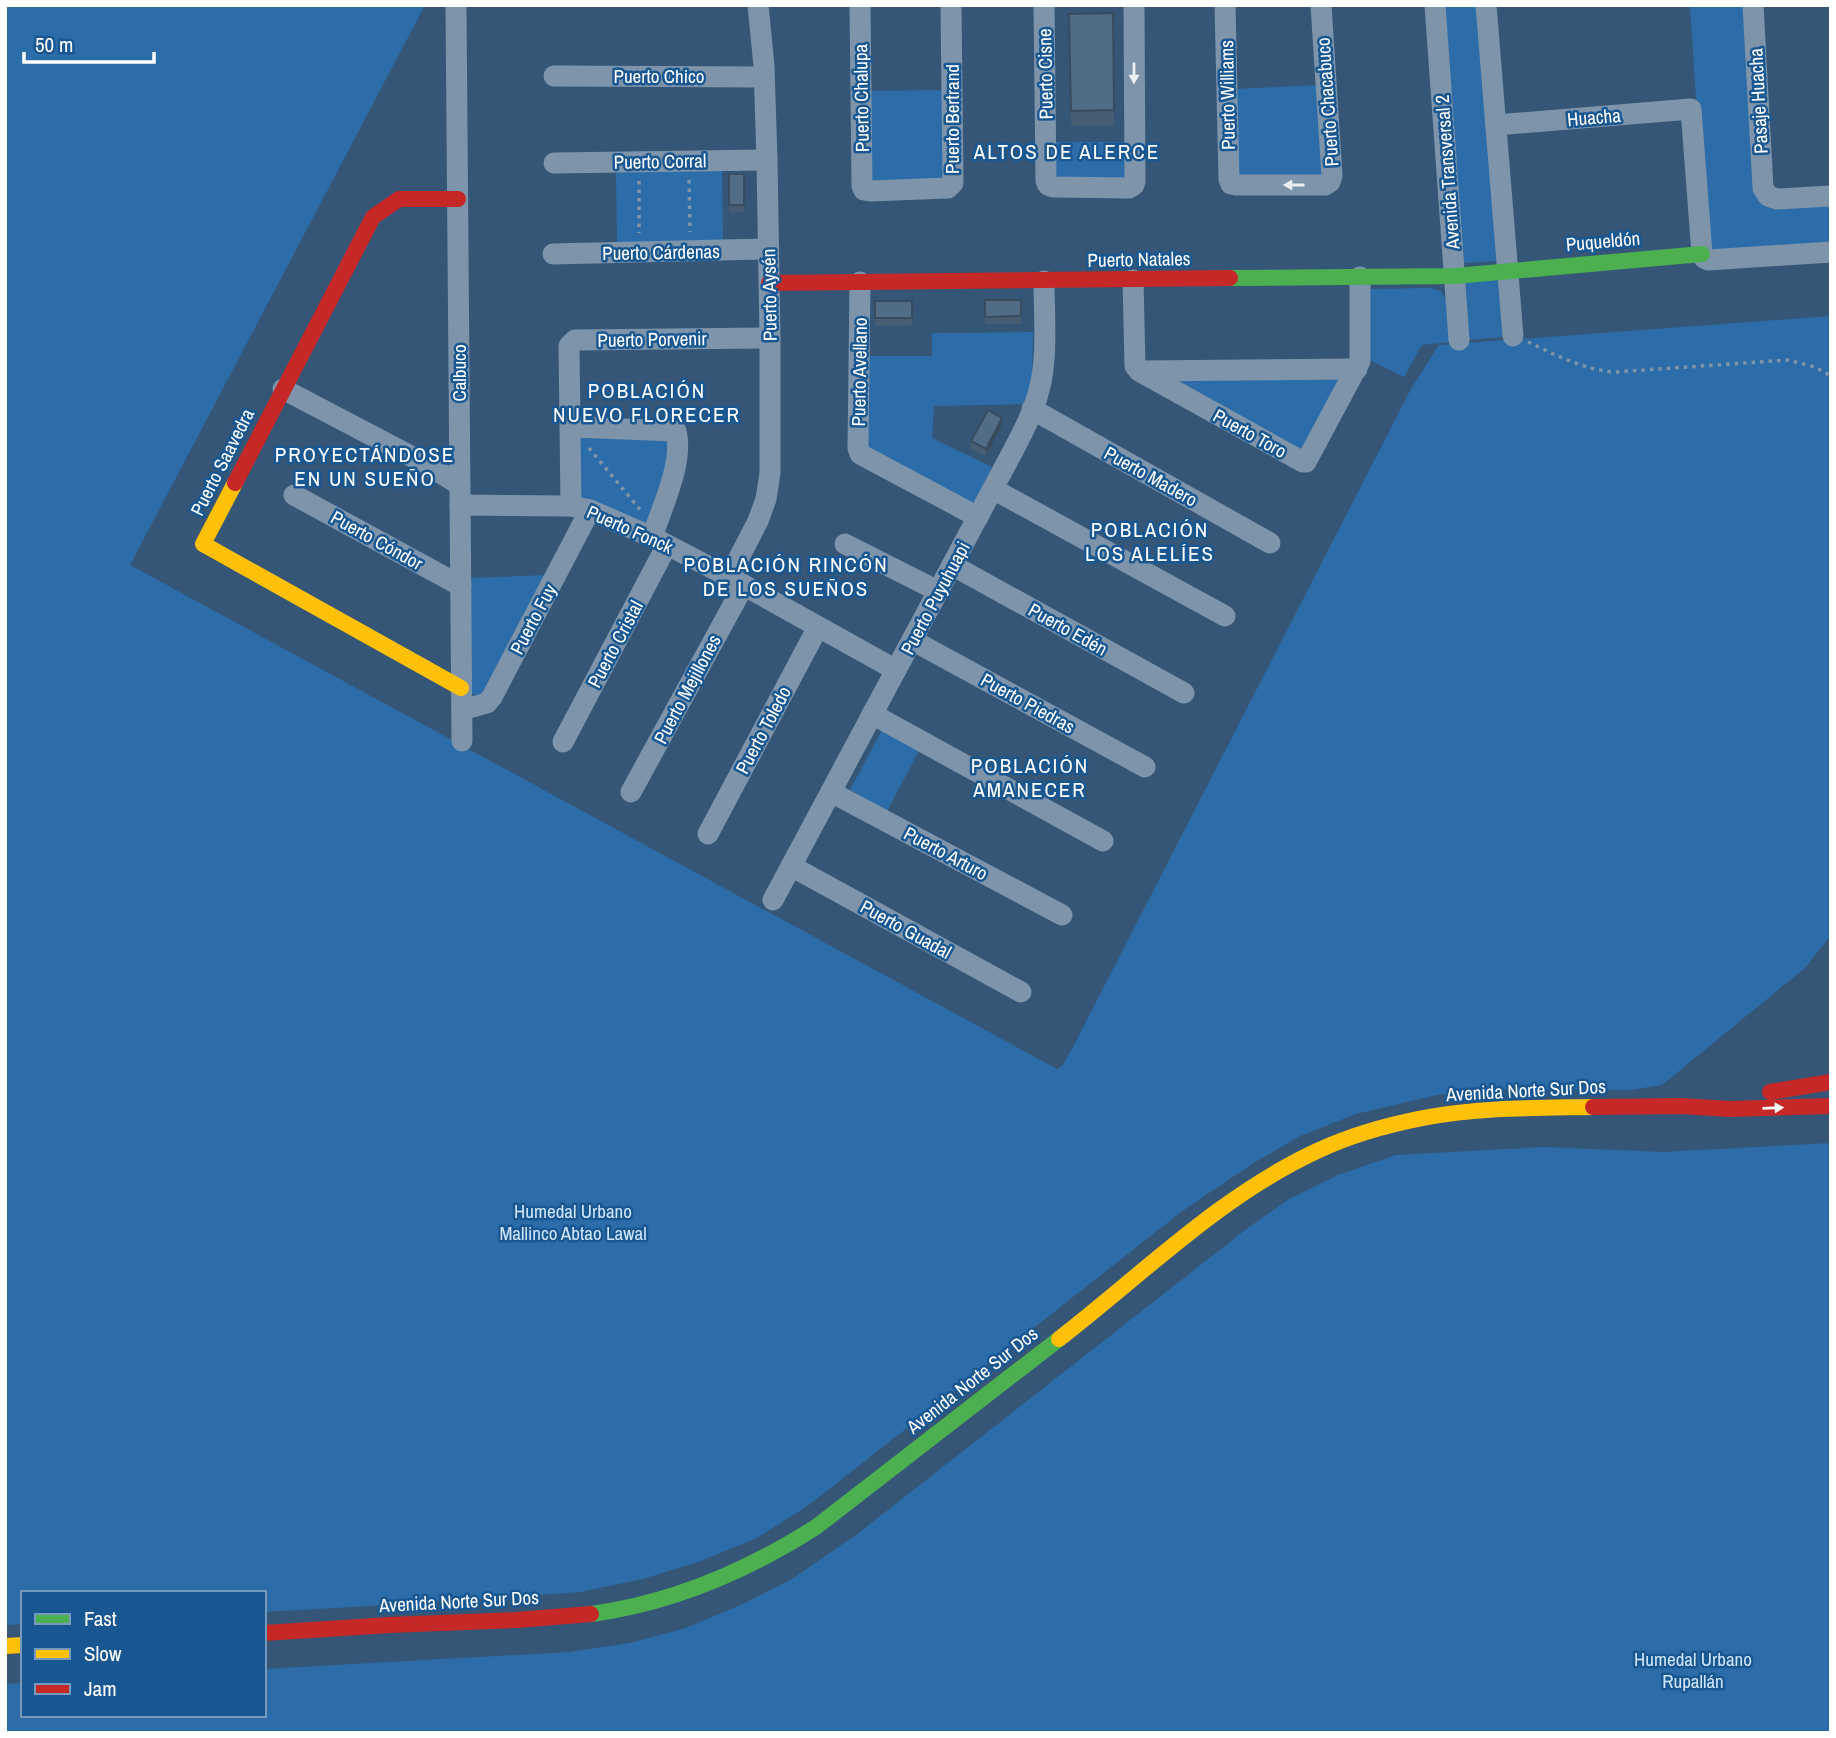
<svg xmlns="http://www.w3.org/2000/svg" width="1836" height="1738" viewBox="0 0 1836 1738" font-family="'Archivo Narrow',sans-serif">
<rect width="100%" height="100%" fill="#355677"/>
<g fill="#2c6da9">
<polygon points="5,5 425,5 130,565 1057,1069 1062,1066 1073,1047 1412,387 1439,345 1831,316 1831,935 1805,968 1662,1085 1630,1090 1499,1089 1437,1095 1356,1114 1300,1136 1252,1164 1181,1212 809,1505 757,1538 701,1561 643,1579 580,1592 404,1604 264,1612 264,1593 23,1593 23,1624 5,1625"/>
<polygon points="1444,5 1478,5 1498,261 1463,263"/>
<polygon points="1690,5 1749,5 1758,192 1831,200 1831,248 1706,252"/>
<polygon points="1320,85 1324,176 1238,179 1234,89"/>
<polygon points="945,90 945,182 870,183 867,91"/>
<polygon points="1050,142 1130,142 1129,178 1057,182"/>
<polygon points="722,167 723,244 617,246 616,169"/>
<polygon points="1499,280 1503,337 1468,340 1464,282"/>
<polygon points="1431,288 1441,291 1447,301 1450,342 1422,345 1404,377 1368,359 1368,289"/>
<polygon points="1033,332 1032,383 1025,404 934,406 932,438 992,467 976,500 972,503 865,449 865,356 932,356 932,333"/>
<polygon points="1178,374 1343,377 1303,453 1174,384"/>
<polygon points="665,434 673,446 646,523 582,498 578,494 576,438"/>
<polygon points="549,575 486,695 474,696 472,693 470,578"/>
<polygon points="882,730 920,749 887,811 850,790"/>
<polygon points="1831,1143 1831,1733 5,1733 5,1684 23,1683 23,1715 264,1715 264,1669 569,1652 630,1643 686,1628 745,1603 792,1579 856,1535 1249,1227 1289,1199 1338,1175 1396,1155 1544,1147 1663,1152"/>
</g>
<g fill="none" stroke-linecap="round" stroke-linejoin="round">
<g stroke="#7d94aa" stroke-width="3.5" stroke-dasharray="3.5 5" stroke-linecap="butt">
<polyline points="689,180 690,232"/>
<polyline points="639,181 639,233"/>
<path d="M1528 342C1556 355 1584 370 1615 372L1788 360 1815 367 1831 376"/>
<polyline points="589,448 642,512"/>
</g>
<g stroke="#7d94aa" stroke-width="21">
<polyline points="456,5 462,741"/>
<polyline points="860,5 862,186 864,190 870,191 948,188 953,183 951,5"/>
<polyline points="1044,5 1046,181 1048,185 1053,187 1129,188 1134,185 1135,181 1134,5"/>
<polyline points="1225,5 1229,179 1231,184 1236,185 1325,185 1330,182 1332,176 1321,5"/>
<polyline points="1435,5 1459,340"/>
<polyline points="1486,5 1513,336"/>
<polyline points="1753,5 1763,188 1768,196 1777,199 1831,196"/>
<polyline points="554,76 764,77"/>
<polyline points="1496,125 1691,109 1702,254 1704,258 1708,260 1831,252"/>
<polyline points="554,163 767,160"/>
<polyline points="553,254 768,249"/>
<polyline points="1133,280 1135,366 1139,371 1303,462 1306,462 1360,361 1360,277"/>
<polyline points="860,282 858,448 860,454 978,517"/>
<polyline points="1141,371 1357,369"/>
<polyline points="283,389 426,464 460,485"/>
<polyline points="1032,409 1270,543"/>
<path d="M571 427 676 431C684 462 662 507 652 537"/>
<polyline points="993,489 1225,616"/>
<polyline points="294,495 461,586"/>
<polyline points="460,505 571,506 590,510 652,537 729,577 896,670"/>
<polyline points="571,506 569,346 575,340 770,338"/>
<polyline points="845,544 938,591"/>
<polyline points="952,565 1184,693"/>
<polyline points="729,577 758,521 766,499 770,473 770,338 767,160 764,66 758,5"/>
<polyline points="912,640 1145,767"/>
<polyline points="462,710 487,703 492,697 590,510"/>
<polyline points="872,714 1103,841"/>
<polyline points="563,742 667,545"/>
<polyline points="631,792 744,585"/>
<polyline points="831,792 1062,915"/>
<polyline points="708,834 818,627"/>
<polyline points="791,866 1021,992"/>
<path d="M773 900 1013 451C1023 432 1034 411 1039 390 1048 359 1044 314 1044 281"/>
</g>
<g stroke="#4caf50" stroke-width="16">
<polyline points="1230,278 1455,276 1702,254"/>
<path d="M591 1614C673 1603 747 1571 816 1527L1059 1339"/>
</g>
<g stroke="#ffc107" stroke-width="16">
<polyline points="235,483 203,544 461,688"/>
<path d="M1059 1339C1143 1274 1220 1196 1317 1151 1351 1135 1387 1125 1423 1118 1480 1107 1536 1108 1593 1107"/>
<polyline points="5,1646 23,1645"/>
</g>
<g stroke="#c62828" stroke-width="16">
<polyline points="769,283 1230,278"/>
<polyline points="235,483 373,217 399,199 458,199"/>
<polyline points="1770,1092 1831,1082"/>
<polyline points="1593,1107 1681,1106 1730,1109 1831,1106"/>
<polyline points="264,1633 390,1625 517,1620 591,1614"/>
</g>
</g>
<g fill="#465d73">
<polygon points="1113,13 1114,125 1071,126 1069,14"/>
<polygon points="729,174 744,174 744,212 729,213"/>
<rect x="985" y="300" width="36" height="24"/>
<polygon points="875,301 912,301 912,325 875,326"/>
<polygon points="1002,425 986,456 971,449 971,441"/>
</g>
<polygon fill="#394c5e" points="1002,418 1002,425 986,456 986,449"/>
<g fill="#516c86" stroke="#394c5e" stroke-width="2">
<polygon points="1113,13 1114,110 1071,111 1069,14"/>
<rect x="729" y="174" width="15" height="31"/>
<polygon points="985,300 1021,300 1021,316 985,317"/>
<rect x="875" y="301" width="37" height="17"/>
<polygon points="988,410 1002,418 986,449 971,441"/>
</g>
<defs><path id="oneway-solid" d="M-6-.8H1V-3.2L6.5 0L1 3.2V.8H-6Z" transform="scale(1.75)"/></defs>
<g fill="#eceff2">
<use href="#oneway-solid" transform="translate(1134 73) rotate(90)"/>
<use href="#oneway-solid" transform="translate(1294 185) rotate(-180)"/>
</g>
<use fill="#f6fbf6" href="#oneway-solid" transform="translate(1773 1108) rotate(-2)"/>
<g text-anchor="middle" stroke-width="5" stroke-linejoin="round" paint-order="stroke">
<g font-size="19" fill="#fff" stroke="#195793">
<text transform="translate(1045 74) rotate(-91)" y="7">Puerto Cisne</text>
<text x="659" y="83">Puerto Chico</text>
<text transform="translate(1227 95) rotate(-91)" y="7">Puerto Williams</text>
<text transform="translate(861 98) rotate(-91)" y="7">Puerto Chalupa</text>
<text transform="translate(1758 101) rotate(-93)" y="7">Pasaje Huacha</text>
<text transform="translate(1327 102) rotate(-94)" y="7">Puerto Chacabuco</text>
<text transform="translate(1594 117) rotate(-5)" y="7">Huacha</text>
<text transform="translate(952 119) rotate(-90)" y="7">Puerto Bertrand</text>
<text transform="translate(660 161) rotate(-1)" y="7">Puerto Corral</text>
<text transform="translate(1447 172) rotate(-94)" y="7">Avenida Transversal 2</text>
<text transform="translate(1603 241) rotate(-5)" y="7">Puqueldón</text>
<text transform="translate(661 252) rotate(-1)" y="7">Puerto Cárdenas</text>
<text transform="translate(1139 259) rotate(-1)" y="7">Puerto Natales</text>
<text transform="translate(769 295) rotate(-91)" y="7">Puerto Aysén</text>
<text transform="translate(652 339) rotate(-1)" y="7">Puerto Porvenir</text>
<text transform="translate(859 372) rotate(-89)" y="7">Puerto Avellano</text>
<text transform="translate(459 373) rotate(-90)" y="7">Calbuco</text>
<text transform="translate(1250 433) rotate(29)" y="7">Puerto Toro</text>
<text transform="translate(222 462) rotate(-63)" y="7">Puerto Saavedra</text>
<text transform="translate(1151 476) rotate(29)" y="7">Puerto Madero</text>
<text transform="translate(630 529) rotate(24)" y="7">Puerto Fonck</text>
<text transform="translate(377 540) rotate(29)" y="7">Puerto Cóndor</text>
<text transform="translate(935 598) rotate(-62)" y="7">Puerto Puyuhuapi</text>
<text transform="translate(533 619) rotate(-62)" y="7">Puerto Fuy</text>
<text transform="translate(1068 629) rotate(29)" y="7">Puerto Edén</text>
<text transform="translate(615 644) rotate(-62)" y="7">Puerto Cristal</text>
<text transform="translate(687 689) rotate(-62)" y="7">Puerto Mejillones</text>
<text transform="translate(1028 703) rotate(29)" y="7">Puerto Piedras</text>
<text transform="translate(763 730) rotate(-62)" y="7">Puerto Toledo</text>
<text transform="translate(946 853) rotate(28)" y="7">Puerto Arturo</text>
<text transform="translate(906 929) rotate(29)" y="7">Puerto Guadal</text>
<text transform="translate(1526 1090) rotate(-3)" y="7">Avenida Norte Sur Dos</text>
<text transform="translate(972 1380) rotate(-38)" y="7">Avenida Norte Sur Dos</text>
<text transform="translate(459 1601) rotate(-3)" y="7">Avenida Norte Sur Dos</text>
</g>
<g font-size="19" fill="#cfe6fb" stroke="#195793">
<text x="573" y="1218">Humedal Urbano<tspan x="573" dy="22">Mallinco Abtao Lawal</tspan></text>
<text x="1693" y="1666">Humedal Urbano<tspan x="1693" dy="22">Rupallán</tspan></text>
</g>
<g font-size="21" letter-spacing="2" fill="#fff" stroke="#195793">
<text x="1067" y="159">ALTOS DE ALERCE</text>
<text x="647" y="398">POBLACIÓN<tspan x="647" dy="24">NUEVO FLORECER</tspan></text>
<text x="365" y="462">PROYECTÁNDOSE<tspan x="365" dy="24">EN UN SUEÑO</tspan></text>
<text x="1150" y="537">POBLACIÓN<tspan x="1150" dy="24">LOS ALELÍES</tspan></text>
<text x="786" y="572">POBLACIÓN RINCÓN<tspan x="786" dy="24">DE LOS SUEÑOS</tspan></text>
<text x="1030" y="773">POBLACIÓN<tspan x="1030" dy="24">AMANECER</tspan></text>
</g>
</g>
<rect width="1836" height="1738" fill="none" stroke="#ffffff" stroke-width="14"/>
<rect x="21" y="1591" width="245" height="126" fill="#195793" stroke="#759abe" stroke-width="2"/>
<rect x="35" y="1614" width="35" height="10" fill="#4caf50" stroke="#759abe" stroke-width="2"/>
<text x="84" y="1626" font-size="21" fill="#ffffff">Fast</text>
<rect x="35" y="1649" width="35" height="10" fill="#ffc107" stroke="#759abe" stroke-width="2"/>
<text x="84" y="1661" font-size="21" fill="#ffffff">Slow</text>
<rect x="35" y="1684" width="35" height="10" fill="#c62828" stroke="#759abe" stroke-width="2"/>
<text x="84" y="1696" font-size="21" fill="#ffffff">Jam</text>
<path d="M24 52v10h130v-10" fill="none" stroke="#ffffff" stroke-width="3.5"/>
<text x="35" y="52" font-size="21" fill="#ffffff" stroke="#195793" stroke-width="5" paint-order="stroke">50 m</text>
</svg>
